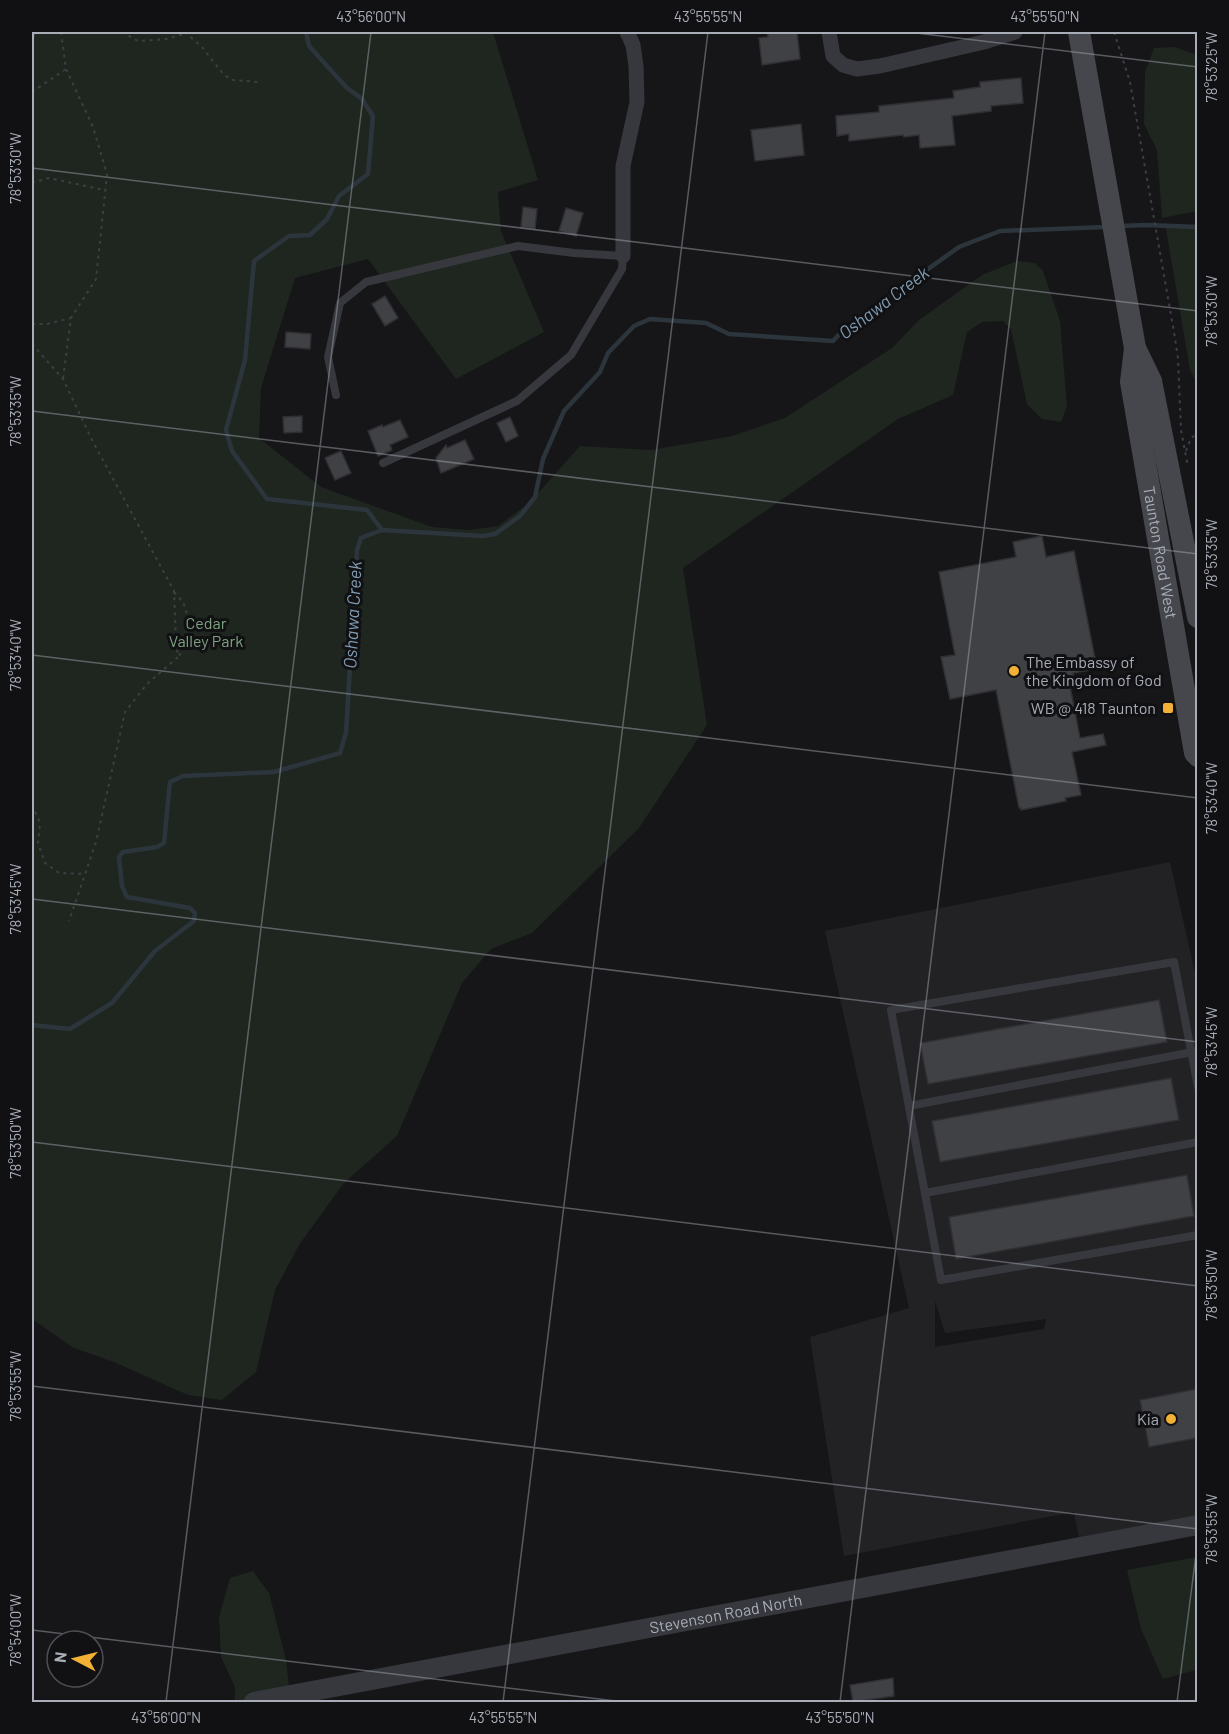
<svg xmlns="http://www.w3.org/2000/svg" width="1229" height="1734" viewBox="0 0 1229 1734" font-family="Barlow,sans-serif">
<rect width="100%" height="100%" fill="#161618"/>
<path fill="#222225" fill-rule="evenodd" d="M1170 862 1198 986 1197 1516 1079 1538 1074 1512 844 1556 810 1337 909 1308 825 931ZM935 1301 945 1333 1046 1319 1044 1329 935 1347Z"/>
<g fill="#1e261f">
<polygon points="32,32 493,32 538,180 498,192 501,231 544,332 456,379 368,259 295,278 261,388 259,438 321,487 432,527 469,530 498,526 530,502 580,446 651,450 732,436 785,418 892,348 919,320 982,275 1017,261 1035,263 1043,271 1060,321 1067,406 1061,422 1042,419 1027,404 1011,329 1003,321 982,322 967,332 953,395 898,419 683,568 707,725 639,828 532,933 491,949 462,983 397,1136 344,1183 299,1245 275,1290 256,1372 222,1400 188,1395 114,1362 74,1348 32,1319"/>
<polygon points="1175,47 1197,55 1197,211 1162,218 1157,150 1144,124 1145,72 1154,48"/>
<polygon points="1165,223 1188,228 1197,227 1197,383 1190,370"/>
<polygon points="1197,1557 1197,1672 1196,1670 1163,1679 1141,1629 1127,1570"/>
<polygon points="253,1571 269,1593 286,1660 290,1695 293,1702 235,1702 235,1687 221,1657 219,1617 230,1578"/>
</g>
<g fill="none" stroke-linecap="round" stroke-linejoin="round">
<g stroke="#2c353c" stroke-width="4.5">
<polyline points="306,32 309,46 347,88 361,98 373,116 368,174 339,196 327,219 310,235 289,236 254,261 245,360 226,430 232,451 267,499 367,510 382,530"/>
<polyline points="1120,226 1146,225 1198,227"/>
<polyline points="32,1025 70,1029 112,1003 155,951 194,921 195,913 190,908 127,897 122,886 119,857 123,852 157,847 164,843 170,782 183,776 274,772 340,753 346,733 357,550 361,538 382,530 483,536 495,534 520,516 535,497 543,459 564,411 600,372 608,353 634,326 650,319 706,323 729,334 833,341 845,328 959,247 1000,231 1106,227"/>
</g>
</g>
<g fill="#404145" stroke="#303034" stroke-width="1.5">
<polygon points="767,32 797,32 800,59 762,65 759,38 768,37"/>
<polygon points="1021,78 1023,103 991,106 991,111 952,116 955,145 920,148 919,135 904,137 903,135 849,141 849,134 837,136 836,116 879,112 879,106 954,98 953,91 980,87 980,82"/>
<polygon points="801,124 804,155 755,161 751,130"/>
<polygon points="523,207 537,209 535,229 521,227"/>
<polygon points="566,208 583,213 576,236 559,231"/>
<polygon points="385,296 398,318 385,326 372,304"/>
<polygon points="286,332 311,334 310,349 285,347"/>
<polygon points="302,416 302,432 284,433 283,417"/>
<polygon points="510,417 518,436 506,442 497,423"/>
<polygon points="400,420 408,437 390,445 392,450 378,456 368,431 382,425 383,427"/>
<polygon points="465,440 474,459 441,473 436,458 446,445 447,448"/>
<polygon points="341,451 351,473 335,480 325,458"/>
<polygon points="1042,536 1046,557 1074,551 1097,669 1073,673 1075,685 1070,686 1080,738 1103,734 1106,745 1072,752 1081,795 1065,798 1066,801 1021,810 1021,808 1019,808 996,690 950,699 941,657 955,655 939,572 1016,557 1013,542"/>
<polygon points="1159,1000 1167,1042 928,1084 920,1043"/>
<polygon points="1171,1078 1179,1120 940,1162 932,1121"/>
<polygon points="1187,1175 1194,1216 956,1259 949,1217"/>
<polygon points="1197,1389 1197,1438 1149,1447 1140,1400"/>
<polygon points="893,1678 894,1696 853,1702 850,1685"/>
</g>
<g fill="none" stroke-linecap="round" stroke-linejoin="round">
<g stroke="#3d3f44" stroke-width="2" stroke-dasharray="3 4.5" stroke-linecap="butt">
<polyline points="61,32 66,69 93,127 107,174 96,279 71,318 63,379"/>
<polyline points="122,32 138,41 166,39 187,33 188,32"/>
<polyline points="185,32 202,47 224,75 233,80 258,82"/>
<polyline points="1114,32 1130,82 1175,338 1178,359 1181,430 1188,467"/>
<polyline points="32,92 66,69"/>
<polyline points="32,183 49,178 104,190"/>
<polyline points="32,324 47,324 71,318"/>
<path d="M32 344 63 379 92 440 174 591C175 613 175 635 178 657L147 684 125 712 96 842 69 921"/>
<polyline points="1186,451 1191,438 1198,433"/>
<polyline points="174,592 183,602 186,610 188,627 187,645 178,657"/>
<polyline points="32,805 40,823 38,843 45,863 59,873 85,874"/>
</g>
<g stroke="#37383d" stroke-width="8">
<polyline points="336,395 328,357 340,303 366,282 518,246 574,253 623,256 622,269 571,355 517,401 383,463"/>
<polyline points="1198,1087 1174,962 891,1010 941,1280 1198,1235"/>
<polyline points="909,1106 1198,1051"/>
<polyline points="925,1193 1198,1142"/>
</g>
<g stroke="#37383d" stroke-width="15">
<polyline points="829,32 833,56 843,65 857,69 880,66 984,42 1015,32"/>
<polyline points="623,256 623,166 637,102 636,66 633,45 627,32"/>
</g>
<path stroke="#37383d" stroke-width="20" id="s1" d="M254 1702 1198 1525"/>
<g stroke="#45474d" stroke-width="22">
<path id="s2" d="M1079 32 1135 348 1131 382 1195 753 1198 756"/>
<polyline points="1135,348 1151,381 1198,617"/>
</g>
</g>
<path fill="none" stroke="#a8adb8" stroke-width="1.5" stroke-opacity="0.45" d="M908 32 1198 67M32 51 34 32M32 168 1198 311M32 411 1198 554M32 655 1198 798M32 899 1198 1042M32 1142 1198 1286M32 1386 1198 1529M32 1630 624 1702M166 1702 371 32M503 1702 708 32M840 1702 1045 32M1177 1702 1198 1539"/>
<g fill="#f2b134" stroke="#111113" stroke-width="2">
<circle cx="1014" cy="671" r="6"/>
<rect x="1162" y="702" width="12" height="12" rx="3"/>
<circle cx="1171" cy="1419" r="6"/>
</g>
<g text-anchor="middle" stroke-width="6" stroke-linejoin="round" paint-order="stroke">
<g font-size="16" fill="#a8adb8" stroke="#111113">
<text dy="6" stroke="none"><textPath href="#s2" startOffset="528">Taunton Road West</textPath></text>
<text dy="6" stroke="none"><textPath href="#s1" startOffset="480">Stevenson Road North</textPath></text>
</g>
<g font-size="16" fill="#7fa381" stroke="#111113">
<text x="206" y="629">Cedar<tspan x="206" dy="18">Valley Park</tspan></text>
</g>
<g font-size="16" fill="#a8adb8" stroke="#111113" text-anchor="end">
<text x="1026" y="668" text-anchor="start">The Embassy of<tspan x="1026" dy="18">the Kingdom of God</tspan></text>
<text x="1156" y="714">WB @ 418 Taunton</text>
<text x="1159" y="1425">Kia</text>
</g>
<g font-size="18" font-style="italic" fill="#7f9bb3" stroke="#111113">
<text transform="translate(884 303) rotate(-37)" y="6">Oshawa Creek</text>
<text transform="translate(353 615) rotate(-87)" y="6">Oshawa Creek</text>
</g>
</g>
<rect width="1229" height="1734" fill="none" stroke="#111113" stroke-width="66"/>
<g transform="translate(75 1659) rotate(277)"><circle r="28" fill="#111113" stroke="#4d4f55" stroke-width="1.5"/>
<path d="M0-4.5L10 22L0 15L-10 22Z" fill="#f2b134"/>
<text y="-9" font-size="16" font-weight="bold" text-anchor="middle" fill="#a8adb8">N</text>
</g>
<rect x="33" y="33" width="1163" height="1668" fill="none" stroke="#a8adb8" stroke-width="2"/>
<g font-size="15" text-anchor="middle" fill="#a8adb8">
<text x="371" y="22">43°56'00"N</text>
<text x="708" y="22">43°55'55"N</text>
<text x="1045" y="22">43°55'50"N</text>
<text transform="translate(1212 67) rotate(-90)" y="5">78°53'25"W</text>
<text transform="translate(16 168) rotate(-90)" y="5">78°53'30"W</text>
<text transform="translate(1212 311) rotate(-90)" y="5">78°53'30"W</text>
<text transform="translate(16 411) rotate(-90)" y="5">78°53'35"W</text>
<text transform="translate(1212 554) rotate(-90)" y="5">78°53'35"W</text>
<text transform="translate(16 655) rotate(-90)" y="5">78°53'40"W</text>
<text transform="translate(1212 798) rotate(-90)" y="5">78°53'40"W</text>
<text transform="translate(16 899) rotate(-90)" y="5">78°53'45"W</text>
<text transform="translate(1212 1042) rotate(-90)" y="5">78°53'45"W</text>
<text transform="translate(16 1143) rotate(-90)" y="5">78°53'50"W</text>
<text transform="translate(1212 1285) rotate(-90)" y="5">78°53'50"W</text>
<text transform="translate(16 1386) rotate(-90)" y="5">78°53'55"W</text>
<text transform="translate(1212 1529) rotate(-90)" y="5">78°53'55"W</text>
<text transform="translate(16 1630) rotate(-90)" y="5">78°54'00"W</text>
<text x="166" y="1723">43°56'00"N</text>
<text x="503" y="1723">43°55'55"N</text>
<text x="840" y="1723">43°55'50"N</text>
</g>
</svg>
